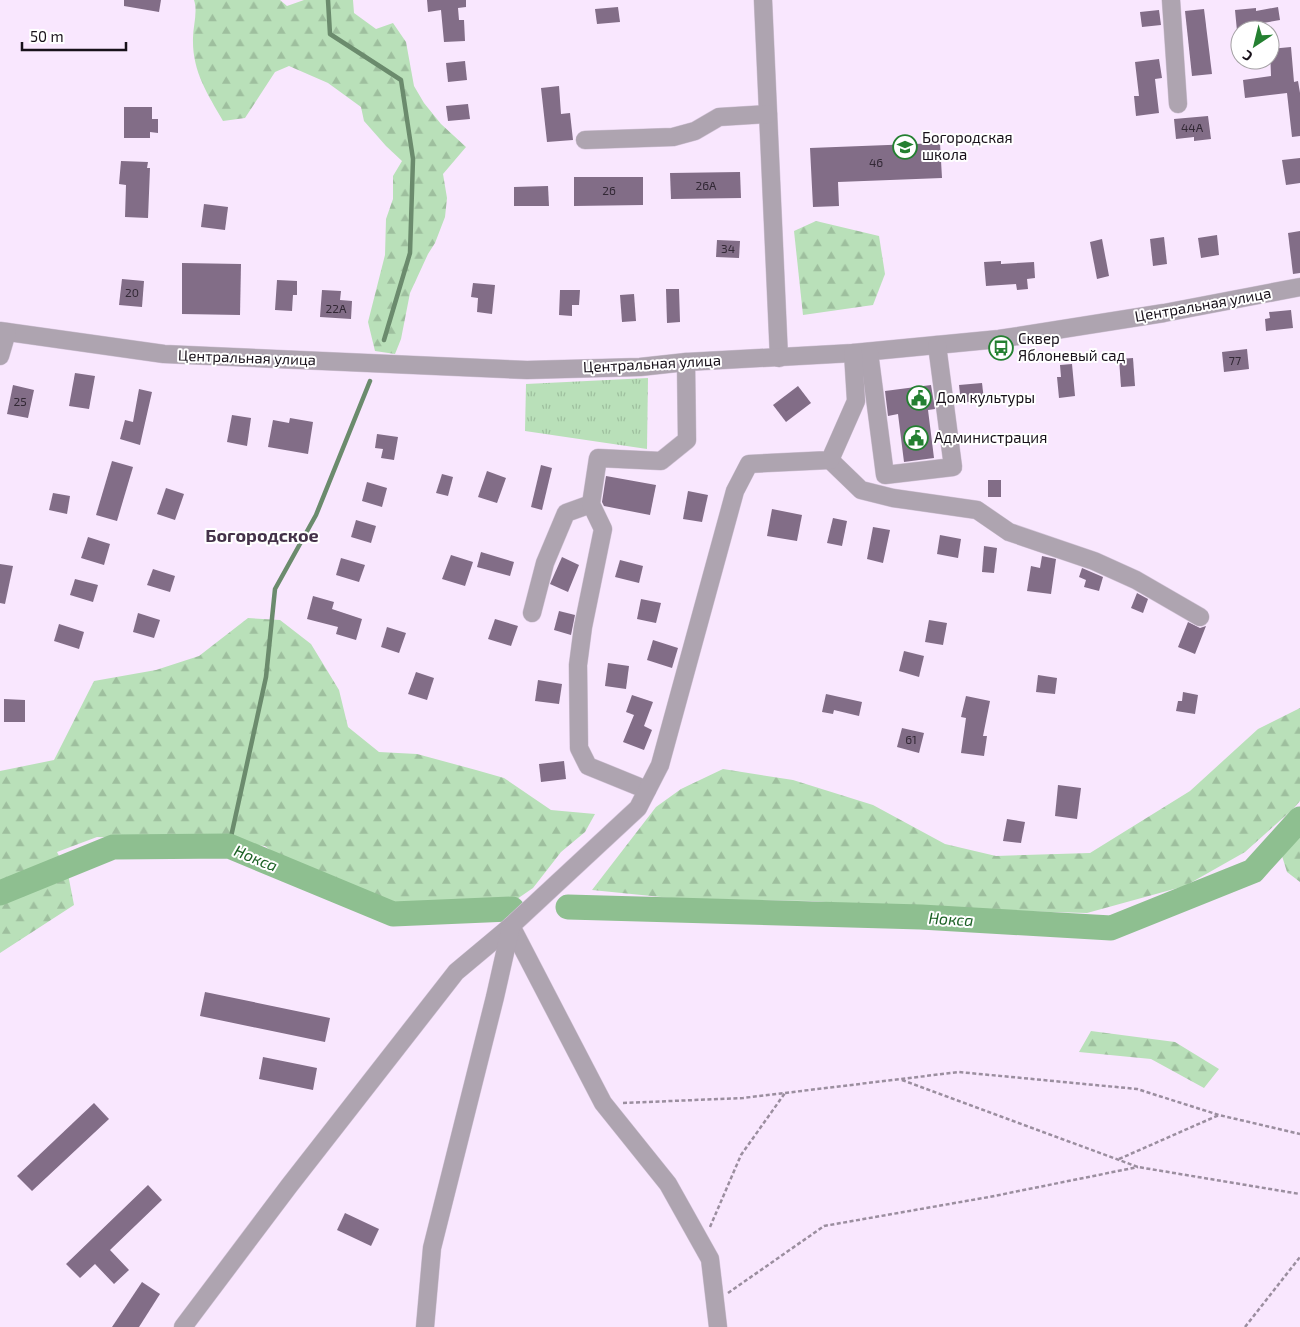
<svg xmlns="http://www.w3.org/2000/svg" width="1300" height="1327" viewBox="0 0 1300 1327" font-family="'Exo 2',sans-serif">
<defs>
<pattern id="forest-firs" width="22" height="20" patternUnits="userSpaceOnUse" patternTransform="scale(1.25)"><rect width="22" height="20" fill="#b9e0b9"/><path d="M5 1l3.5 6h-7zM16 11l3.5 6h-7z" fill="#9ebf9e"/></pattern>
<pattern id="park-tufts" width="24" height="20" patternUnits="userSpaceOnUse" patternTransform="scale(1.25)"><rect width="24" height="20" fill="#b9e0b9"/><path d="M3 7l-1-3M5 7V3M7 7l1-3M15 17l-1-3M17 17v-4M19 17l1-3" fill="none" stroke="#9ebf9e"/></pattern>
</defs>
<rect width="100%" height="100%" fill="#f9e7fe"/>
<g fill="url(#forest-firs)">
<path d="M194 0H280L287 6 304 0H353L354 13 376 29 393 23 406 42 414 86 424 103 441 124 466 147 443 174 447 198 445 217 435 243 428 254 410 293 401 339 395 354 375 351 368 322 385 255 386 219 393 199V176L402 161 386 146 364 121 361 107 328 83 289 66 275 72 245 118 223 121C207 93 192 71 193 38 193 26 198 12 194 0Z"/>
<polygon points="816,221 879,236 885,274 873,305 803,315 794,231"/>
<polygon points="248,618 280,620 311,644 339,690 348,727 379,752 417,754 476,770 504,778 551,810 595,814 585,832 561,852 533,888 517,899 492,898 400,904 354,889 285,861 265,846 217,841 97,837 57,852 68,874 74,905 0,953 0,771 54,760 94,681 156,670 199,656"/>
<polygon points="1300,708 1300,801 1294,808 1245,852 1185,886 1087,913 912,908 812,901 681,899 592,890 656,807 681,789 723,769 793,780 873,805 945,844 996,856 1090,853 1190,791 1258,729"/>
<polygon points="1300,830 1300,882 1287,872 1282,856"/>
<polygon points="1091,1031 1175,1042 1219,1069 1204,1088 1151,1059 1079,1052"/>
</g>
<polygon fill="url(#park-tufts)" points="648,378 647,449 525,431 526,384"/>
<g fill="none" stroke-linecap="round" stroke-linejoin="round">
<g stroke="#6b8b6d" stroke-width="4.5">
<polyline points="328,0 330,34 401,80 413,159 410,253 384,340"/>
<polyline points="229,846 266,677 275,589 316,515 370,381"/>
</g>
<g stroke="#8ebf90" stroke-width="25">
<polyline points="0,893 113,847 229,846 393,914 512,909"/>
<polyline points="568,907 921,917 1111,928 1253,871 1300,819"/>
</g>
</g>
<g fill="#826d87">
<polygon points="124,0 161,0 159,12 124,6"/>
<polygon points="427,0 466,0 466,7 458,8 459,20 464,20 465,41 444,42 441,10 428,12"/>
<polygon points="618,7 620,22 597,24 595,9"/>
<polygon points="1278,7 1280,20 1257,24 1258,29 1237,31 1235,10 1256,8 1256,11"/>
<polygon points="1204,9 1212,74 1192,76 1185,11"/>
<polygon points="1159,10 1161,25 1142,27 1140,12"/>
<polygon points="1291,47 1294,82 1298,81 1300,93 1300,136 1292,137 1287,93 1245,98 1243,80 1271,76 1270,49"/>
<polygon points="1159,59 1162,78 1155,79 1159,113 1136,116 1134,96 1139,96 1135,62"/>
<polygon points="465,61 467,80 448,82 446,63"/>
<polygon points="559,86 561,114 570,113 573,140 547,142 541,88"/>
<polygon points="468,104 470,119 448,121 446,106"/>
<polygon points="124,107 152,107 152,119 158,119 158,133 150,132 150,138 124,138"/>
<polygon points="1208,116 1211,139 1194,141 1194,137 1176,139 1174,119"/>
<polygon points="940,143 942,178 838,182 839,206 813,207 810,148"/>
<polygon points="1300,158 1300,183 1286,185 1282,160"/>
<polygon points="121,161 148,162 147,168 150,168 148,218 125,217 126,185 119,184"/>
<polygon points="740,172 741,198 671,199 670,173"/>
<polygon points="574,177 643,177 643,205 574,206"/>
<polygon points="548,186 549,206 514,206 514,187"/>
<polygon points="204,204 228,207 225,230 201,227"/>
<polygon points="1300,231 1300,273 1293,274 1288,233"/>
<polygon points="1217,235 1219,255 1201,258 1198,238"/>
<polygon points="1164,237 1167,264 1153,266 1150,239"/>
<polygon points="1102,239 1109,276 1097,279 1090,242"/>
<polygon points="717,240 740,241 739,258 716,257"/>
<polygon points="1001,261 1001,264 1034,262 1035,278 1027,279 1028,289 1017,290 1016,284 986,286 984,262"/>
<polygon points="182,263 241,264 240,315 182,314"/>
<polygon points="122,279 144,281 142,307 119,305"/>
<polygon points="277,280 297,281 297,295 293,295 292,311 275,310"/>
<polygon points="473,283 495,285 492,314 477,312 478,298 471,297"/>
<polygon points="666,289 679,289 680,322 667,323"/>
<polygon points="322,290 341,291 340,300 352,301 351,319 320,317"/>
<polygon points="560,290 580,290 579,305 572,305 572,316 559,315"/>
<polygon points="634,294 636,321 622,322 620,295"/>
<polygon points="1291,310 1293,328 1266,331 1265,319 1270,318 1269,312"/>
<polygon points="1247,349 1249,369 1224,372 1222,352"/>
<polygon points="1133,358 1135,386 1121,387 1119,359"/>
<polygon points="1072,364 1075,396 1059,398 1057,377 1061,377 1060,365"/>
<polygon points="75,373 95,376 89,409 69,406"/>
<polygon points="982,383 984,400 961,403 959,385"/>
<polygon points="13,385 34,390 28,418 7,414"/>
<polygon points="931,385 935,409 928,410 934,458 904,462 898,414 888,416 885,391"/>
<polygon points="798,386 811,403 786,422 773,405"/>
<polygon points="139,389 152,392 140,445 120,439 125,420 133,422"/>
<polygon points="232,415 251,418 247,446 227,442"/>
<polygon points="290,418 313,422 308,454 268,447 273,420 289,423"/>
<polygon points="377,434 398,437 394,460 381,458 383,449 375,448"/>
<polygon points="112,461 133,467 117,521 96,515"/>
<polygon points="541,465 552,468 542,510 531,507"/>
<polygon points="487,471 506,478 497,503 478,497"/>
<polygon points="442,474 453,477 448,496 436,493"/>
<polygon points="606,476 656,485 650,515 604,506 602,502"/>
<rect x="988" y="480" width="13" height="17"/>
<polygon points="367,482 387,488 382,507 362,501"/>
<polygon points="166,488 184,494 175,520 157,514"/>
<polygon points="688,491 708,495 702,522 683,519"/>
<polygon points="53,493 70,496 67,514 49,510"/>
<polygon points="772,509 802,515 797,541 767,536"/>
<polygon points="833,518 847,521 842,546 827,543"/>
<polygon points="356,520 376,526 371,543 351,537"/>
<polygon points="873,527 890,530 883,563 867,559"/>
<polygon points="940,535 961,539 958,558 937,554"/>
<polygon points="88,537 110,544 104,565 81,558"/>
<polygon points="984,546 997,548 994,573 982,572"/>
<polygon points="481,552 514,562 510,576 477,567"/>
<polygon points="451,555 473,562 465,586 442,579"/>
<polygon points="1042,556 1056,559 1051,594 1027,591 1031,566 1040,568"/>
<polygon points="562,557 579,565 568,592 550,584"/>
<polygon points="341,558 365,565 359,582 336,575"/>
<polygon points="620,560 643,566 639,583 615,577"/>
<polygon points="0,564 13,566 5,604 0,603"/>
<polygon points="1082,568 1103,577 1099,591 1084,587 1086,580 1079,577"/>
<polygon points="153,569 175,576 170,592 147,585"/>
<polygon points="75,579 98,585 93,602 70,595"/>
<polygon points="1137,593 1148,599 1143,613 1131,608"/>
<polygon points="313,596 334,602 332,609 362,619 356,640 336,634 338,627 307,619"/>
<polygon points="641,599 661,603 656,623 637,619"/>
<polygon points="559,611 575,615 571,635 554,630"/>
<polygon points="138,613 160,620 154,638 133,632"/>
<polygon points="495,619 518,626 511,646 488,639"/>
<polygon points="929,620 947,623 943,645 925,642"/>
<polygon points="1188,622 1200,628 1206,626 1195,654 1178,647"/>
<polygon points="59,624 84,632 79,649 54,641"/>
<polygon points="387,627 406,633 399,653 381,647"/>
<polygon points="653,640 678,648 672,668 647,660"/>
<polygon points="904,651 924,656 919,677 899,671"/>
<polygon points="608,663 629,666 626,689 605,686"/>
<polygon points="416,672 434,678 427,700 408,694"/>
<polygon points="1038,675 1057,678 1055,694 1036,692"/>
<polygon points="538,680 562,684 559,704 535,701"/>
<polygon points="1183,692 1198,695 1195,714 1176,711 1178,701 1182,701"/>
<polygon points="826,694 862,702 859,716 834,710 833,714 822,712"/>
<polygon points="632,695 653,702 644,726 652,730 644,750 623,742 634,715 626,712"/>
<polygon points="966,696 990,701 983,736 987,736 984,756 961,753 966,718 961,717"/>
<polygon points="4,699 25,700 25,722 4,722"/>
<polygon points="902,728 924,733 919,753 897,747"/>
<polygon points="564,761 566,779 541,782 539,764"/>
<polygon points="1058,785 1081,788 1077,819 1055,816"/>
<polygon points="1007,819 1025,822 1021,843 1003,841"/>
<polygon points="205,992 330,1018 325,1042 200,1016"/>
<polygon points="263,1057 317,1068 313,1090 259,1079"/>
<polygon points="94,1103 109,1119 32,1191 17,1176"/>
<polygon points="148,1185 162,1200 110,1250 129,1270 114,1284 95,1264 80,1278 66,1264"/>
<polygon points="345,1213 379,1229 371,1246 337,1230"/>
<polygon points="142,1282 160,1294 139,1327 112,1327"/>
</g>
<g fill="none" stroke-linecap="round" stroke-linejoin="round">
<g stroke="#d5c5da" stroke-width="19">
<g id="minor">
<polyline points="763,0 779,358"/>
<polyline points="1171,0 1178,104"/>
<polyline points="585,140 673,137 695,131 719,117 768,114"/>
<polyline points="0,331 164,354 527,370 640,367 686,362 853,353 999,339 1164,313 1300,287"/>
<polyline points="869,352 885,475 953,467 937,345"/>
<polyline points="0,356 7,332"/>
<polyline points="830,460 861,490 893,498 977,510 1009,532 1094,561 1136,580 1200,617"/>
<polyline points="532,613 545,563 566,513 591,504"/>
<polyline points="647,790 588,766 579,748 578,665 583,627 603,529 591,504 598,458 661,461 687,440 686,362"/>
<polyline points="183,1327 289,1186 456,972 511,926 603,1103 668,1184 710,1259 718,1327"/>
<polyline points="425,1327 432,1248 495,997 511,926 638,808 660,765 735,491 749,464 830,460 856,401 853,353"/>
</g>
</g>
<g stroke="#9b8e9f" stroke-width="2.5" stroke-dasharray="4 2.5" stroke-linecap="butt">
<polyline points="902,1080 1138,1167 1300,1194"/>
<polyline points="623,1103 743,1098 959,1072 1137,1089 1219,1115 1300,1134"/>
<polyline points="1119,1159 1219,1115"/>
<polyline points="710,1227 741,1155 785,1093"/>
<polyline points="728,1293 824,1226 989,1197 1138,1167"/>
<polyline points="1245,1327 1300,1257"/>
</g>
<use href="#minor" stroke="#aea4b0" stroke-width="18"/>
</g>
<defs>
<g id="school-ring" transform="scale(1.25)"><circle r="9.5" fill="#fff" stroke="#248031" stroke-width="1.5"/><path d="M0-5L7-2L0 1L-7-2ZM-4 1L0 2.5L4 1V4Q0 6-4 4Z" fill="#248031"/></g>
<g id="bus-ring" transform="scale(1.25)"><circle r="9.5" fill="#fff" stroke="#248031" stroke-width="1.5"/><path d="M-5-6H5V4H4V6H2V4H-2V6H-4V4H-5ZM-3.5-4V0h7V-4ZM-3.5 1.2v1.5H-2V1.2ZM2 1.2v1.5H3.5V1.2Z" fill="#248031"/></g>
<g id="civic-ring" transform="scale(1.25)"><circle r="9.5" fill="#fff" stroke="#248031" stroke-width="1.5"/><path d="M-.6-6.5H3V-4.5H.6V-3L4-1V1h2V6H-6V1h2V-1L-.6-3ZM-1.2 2.5V6h2.4V2.5Z" fill="#248031"/></g>
</defs>
<g fill-rule="evenodd">
<use href="#school-ring" x="905" y="147"/>
<use href="#bus-ring" x="1001" y="348"/>
<use href="#civic-ring" x="919" y="398"/>
<use href="#civic-ring" x="916" y="438"/>
</g>
<g text-anchor="middle" stroke-width="4" stroke-linejoin="round" paint-order="stroke">
<g font-size="12" fill="#322835">
<text x="1192" y="132">44А</text>
<text x="876" y="167">46</text>
<text x="706" y="190">26А</text>
<text x="609" y="195">26</text>
<text x="728" y="253">34</text>
<text x="132" y="297">20</text>
<text x="336" y="313">22А</text>
<text x="1235" y="365">77</text>
<text x="20" y="406">25</text>
<text x="911" y="744">61</text>
</g>
<g font-size="15" fill="#18111a" stroke="#fff" text-anchor="start">
<text x="922" y="143">Богородская<tspan x="922" dy="17">школа</tspan></text>
<text x="1018" y="344">Сквер<tspan x="1018" dy="17">Яблоневый сад</tspan></text>
<text x="936" y="403">Дом культуры</text>
<text x="934" y="443">Администрация</text>
</g>
<g font-size="15" fill="#18111a" stroke="#fff">
<text transform="translate(1203 305) rotate(-10)" y="5">Центральная улица</text>
<text transform="translate(247 358) rotate(2)" y="5">Центральная улица</text>
<text transform="translate(652 364) rotate(-3)" y="5">Центральная улица</text>
</g>
<g font-size="16" font-style="italic" fill="#1c6125" stroke="#fff">
<text transform="translate(256 858) rotate(22)" y="6">Нокса</text>
<text transform="translate(951 919) rotate(3)" y="6">Нокса</text>
</g>
<g font-size="18" font-weight="bold" fill="#443249" stroke="#fff">
<text x="262" y="542">Богородское</text>
</g>
</g>
<g transform="translate(1255 45) rotate(215)"><circle r="24" fill="#ffffff" stroke="#a3a0a3"/>
<path d="M0-4L9 19L0 12L-9 19Z" fill="#248031"/>
<text y="-8" font-size="14" font-weight="bold" text-anchor="middle" fill="#18111a">С</text>
</g>
<path d="M22 42v8h104v-8" fill="none" stroke="#18111a" stroke-width="2.5"/>
<text x="30" y="42" font-size="15" fill="#18111a" stroke="#ffffff" stroke-width="4" paint-order="stroke">50 m</text>
</svg>
